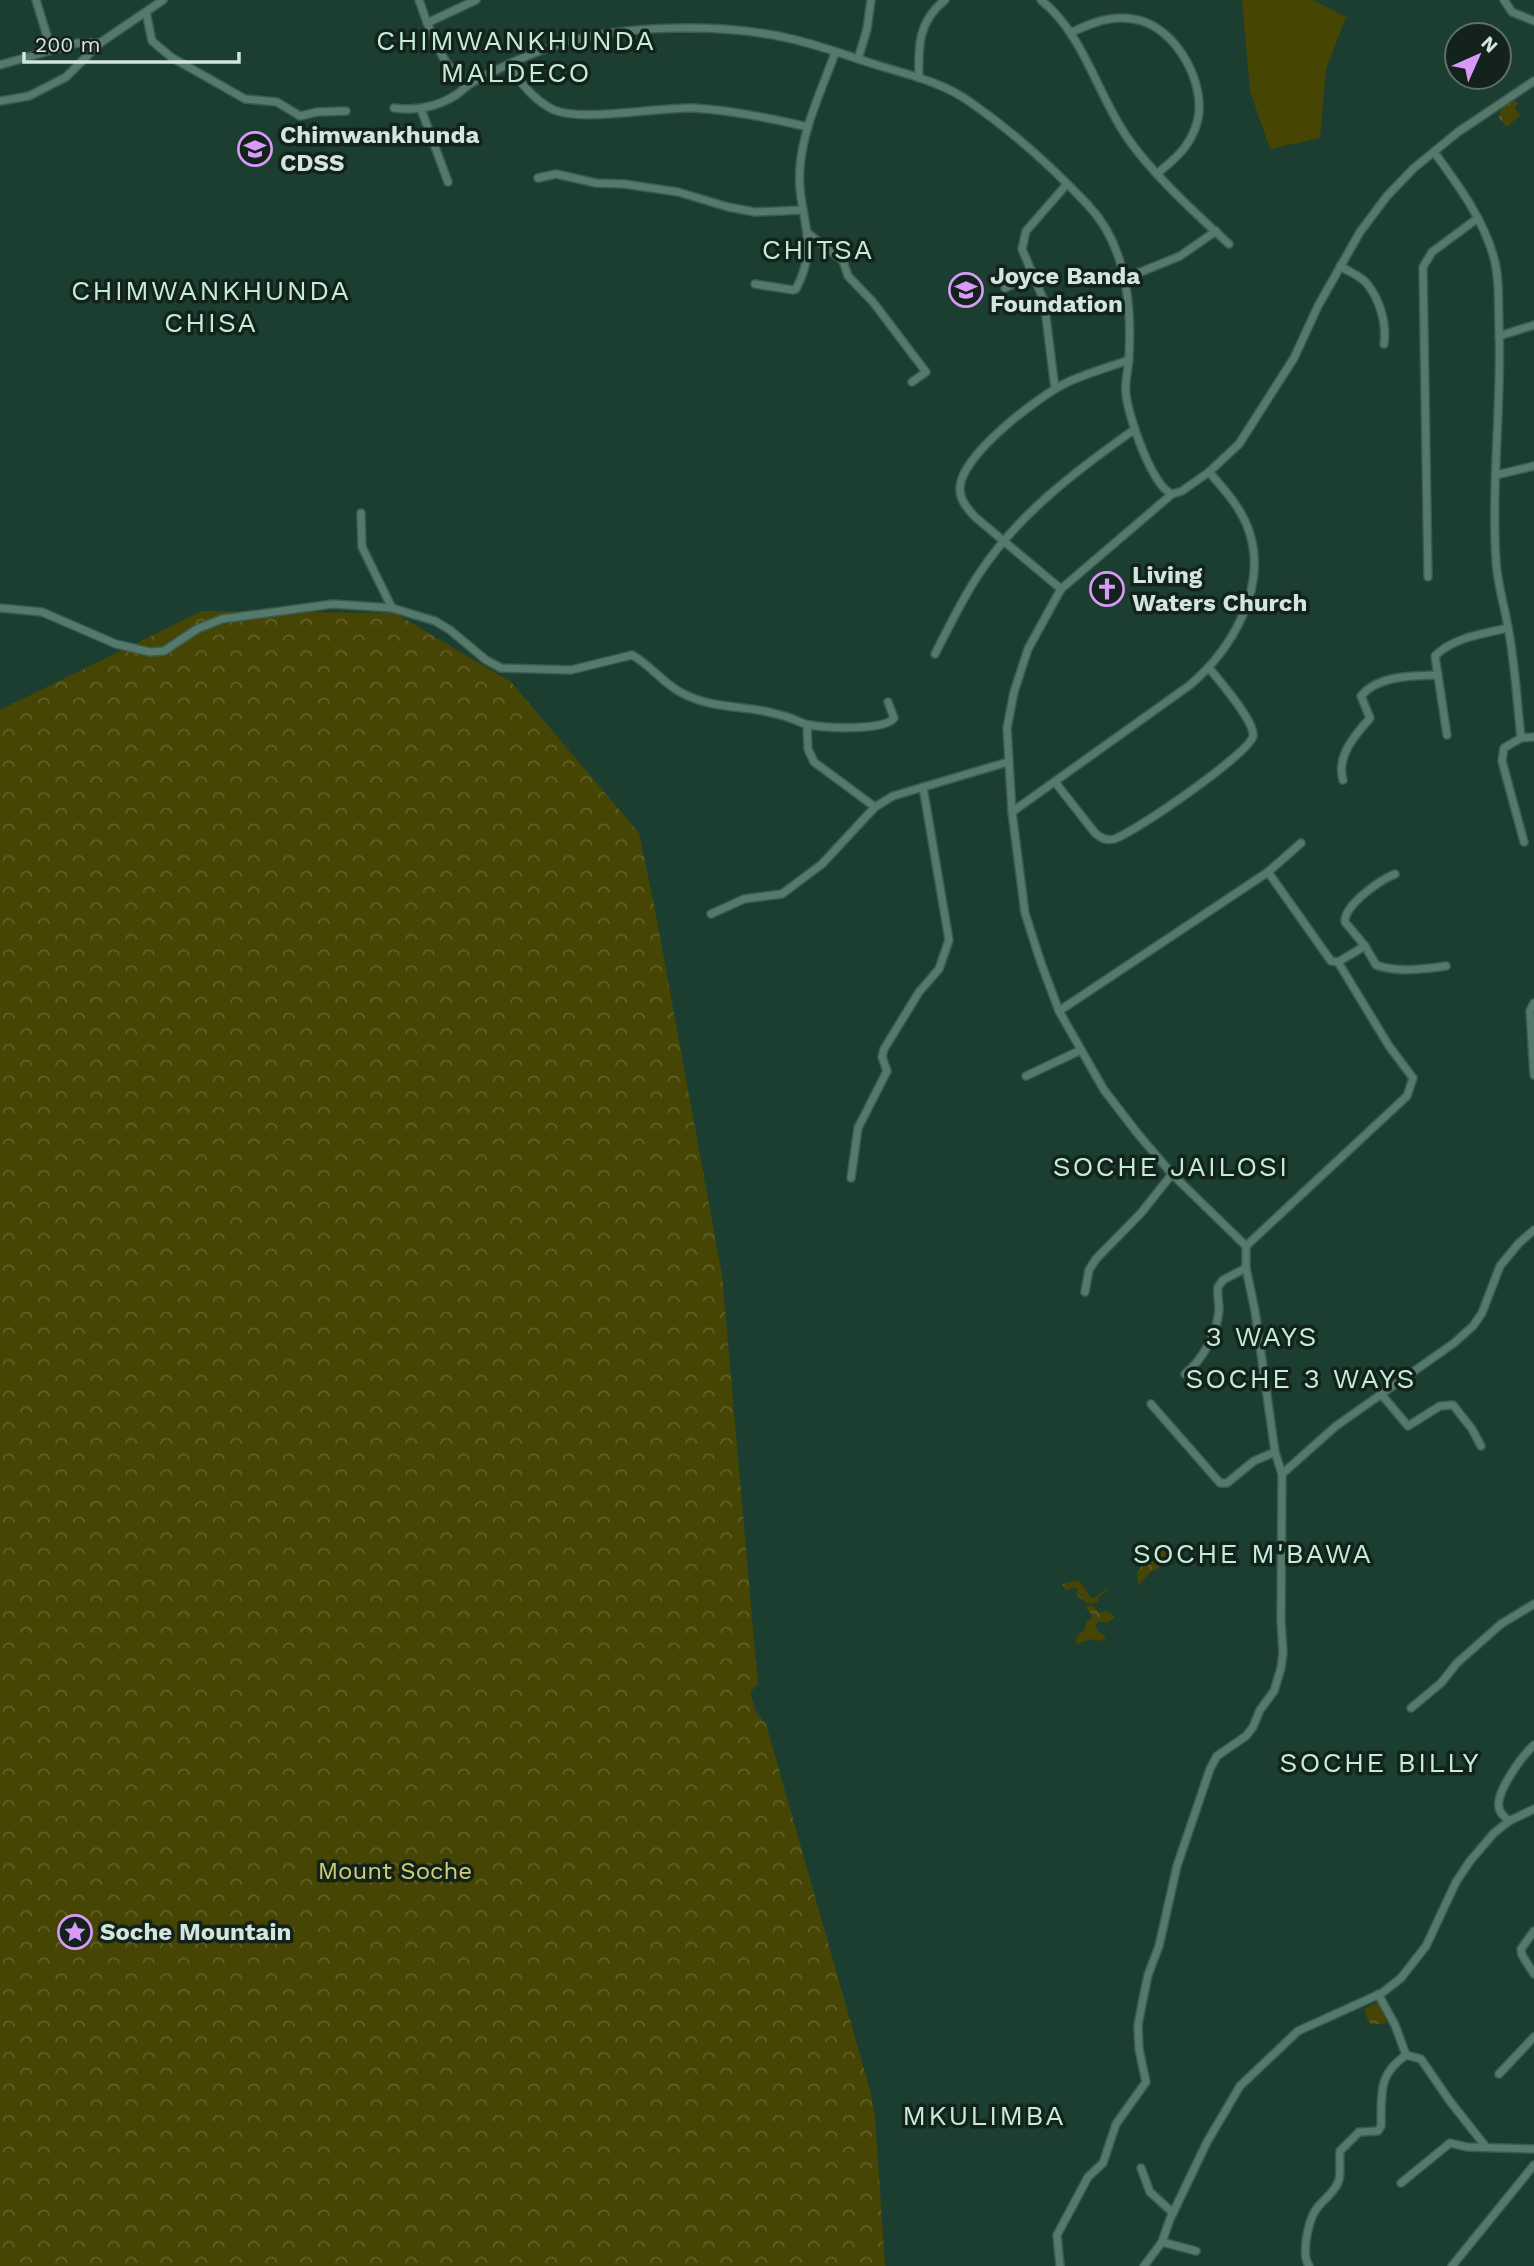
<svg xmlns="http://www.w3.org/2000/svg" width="1534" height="2266" viewBox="0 0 1534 2266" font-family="'Work Sans',sans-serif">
<defs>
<pattern id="forest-crowns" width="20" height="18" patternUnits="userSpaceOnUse" patternTransform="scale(1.75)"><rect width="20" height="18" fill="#464504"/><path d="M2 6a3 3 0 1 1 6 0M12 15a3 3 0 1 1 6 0" fill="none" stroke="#606028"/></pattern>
</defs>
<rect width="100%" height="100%" fill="#1b3e31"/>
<polygon fill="#464504" points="1242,0 1313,0 1346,17 1326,69 1320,138 1270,149 1250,91"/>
<g fill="url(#forest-crowns)">
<polygon points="1510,99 1518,103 1515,108 1520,115 1507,127 1499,118 1501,110"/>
<polygon points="202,611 395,613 511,682 639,833 656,915 722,1275 758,1685 750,1692 756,1712 766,1724 870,2090 875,2116 885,2266 0,2266 0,710"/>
<polygon points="1160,1548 1169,1554 1164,1564 1151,1572 1138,1585 1137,1572 1150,1556 1159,1556"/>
<polygon points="1079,1580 1092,1599 1108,1588 1108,1590 1100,1596 1098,1602 1087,1604 1076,1594 1078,1589 1074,1587 1066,1591 1062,1584"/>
<polygon points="1088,1606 1093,1606 1099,1613 1106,1611 1115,1617 1107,1623 1099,1621 1095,1626 1098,1631 1107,1638 1098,1641 1090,1639 1077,1644 1075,1642 1078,1635 1084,1631 1087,1621 1091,1620 1092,1615 1086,1608"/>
<path d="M1378 2002 1387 2023C1369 2025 1370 2027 1364 2009Z"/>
</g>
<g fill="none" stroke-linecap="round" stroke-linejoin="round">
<g stroke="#3b5b50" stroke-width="10">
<g id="street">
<polyline points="36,0 51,49"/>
<path d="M419 0C428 25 443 74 470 83"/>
<path d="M1041 0C1082 33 1095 87 1123 131 1146 168 1196 214 1229 244"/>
<polyline points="1504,0 1512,12 1534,21"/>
<polyline points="146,12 152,41 171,57 245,99 277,102 300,116 317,112 346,111"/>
<polyline points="427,23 476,0"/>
<path d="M1072 32C1092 23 1110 15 1133 19 1172 24 1202 75 1199 112 1198 124 1192 138 1185 147 1178 157 1167 165 1158 173"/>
<polyline points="858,59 867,29 871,0"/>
<polyline points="0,65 77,43 100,43"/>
<path d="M508 66C521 82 534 101 554 110 583 122 658 107 693 108 732 110 770 118 808 127"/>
<path d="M919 78C918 47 918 21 945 0"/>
<polyline points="0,101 29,96 66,77 100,43 163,0"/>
<path d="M394 108C416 111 437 107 456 95 462 91 467 85 473 82 499 68 528 54 557 45 622 24 726 23 792 39 822 46 851 57 880 66 910 75 944 83 970 102 1012 131 1053 168 1088 205 1126 245 1132 304 1129 356 1129 369 1124 382 1126 394 1128 416 1152 486 1172 494L1182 491 1209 472 1239 444 1294 358 1318 306 1360 232 1387 196 1414 168 1458 132 1534 81"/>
<polyline points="421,109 448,182"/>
<path d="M1434 152C1458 185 1483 218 1494 258 1500 280 1498 304 1499 326 1502 404 1491 482 1496 560 1497 583 1504 604 1508 627 1515 663 1517 702 1521 738"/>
<polyline points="538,178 556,174 596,183 624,184 678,192 728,207 755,212 803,210"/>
<polyline points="809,234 843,261 848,276 873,302 926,372 912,382"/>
<path d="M1340 266C1349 272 1362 276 1368 285 1380 300 1387 325 1384 344"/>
<polyline points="1126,278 1180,256 1216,231"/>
<path d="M755 284 793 290 796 289C822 239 796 216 800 167 803 128 822 89 835 53"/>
<polyline points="1005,288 1032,275"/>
<polyline points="1499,336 1534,325"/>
<polyline points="1055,389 1044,301 1022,249 1026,231 1067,184"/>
<polyline points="1496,475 1534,466"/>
<polyline points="361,513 362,547 392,608"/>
<polyline points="1428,577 1423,267 1432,252 1478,218"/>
<path d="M1061 589 975 517C968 509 960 501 960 489 959 456 1040 395 1068 382 1088 373 1109 367 1129 360"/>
<path d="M0 608 42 612 116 644 150 652 164 651 197 629 222 619 333 604 392 608 435 621 450 630 486 660 501 668 571 670 632 655C651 665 664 685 684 694 707 706 733 706 758 710 766 711 776 714 784 716 793 718 801 724 810 725 827 728 884 731 894 718L888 702"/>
<path d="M935 654C949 627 962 599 979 574 1018 514 1077 470 1135 429"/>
<path d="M1447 735 1435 656C1454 637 1483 634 1508 628"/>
<path d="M1343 780C1336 756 1355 735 1370 718L1361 696C1378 675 1412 676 1438 675"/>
<path d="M1055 782 1095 833C1101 838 1106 841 1114 839 1134 833 1250 753 1253 736 1255 721 1220 682 1210 669"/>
<polyline points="875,807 893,796 1008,762"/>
<path d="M1012 812 1190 685C1231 650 1267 590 1250 534 1243 510 1225 490 1209 472"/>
<polyline points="1524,842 1502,761 1504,748 1521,738 1534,737"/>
<polyline points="1268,872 1331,961 1338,962 1365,946"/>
<path d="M1395 874C1380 880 1344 905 1345 922L1365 946 1376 965C1397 973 1425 969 1446 966"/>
<polyline points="711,914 744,899 782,894 822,864 875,807 814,762 808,749 807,725"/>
<polyline points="1534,1003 1530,1011 1534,1075"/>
<polyline points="1059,1011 1268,872 1301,843"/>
<polyline points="1026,1076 1081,1050"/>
<polyline points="851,1178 858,1128 887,1071 882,1057 884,1049 919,992 939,969 949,940 923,787"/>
<polyline points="1246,1246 1407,1096 1413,1078 1389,1046 1338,962"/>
<polyline points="1085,1292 1089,1270 1096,1259 1141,1213 1172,1174"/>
<path d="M1185 1374C1203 1359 1217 1334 1219 1310 1219 1302 1217 1295 1218 1287L1223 1280 1246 1268"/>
<polyline points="1381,1394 1408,1426 1440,1406 1453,1405 1472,1429 1481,1446"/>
<polyline points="1151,1404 1220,1483 1227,1483 1254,1461 1275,1452"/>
<polyline points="1282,1474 1336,1426 1454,1343 1473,1326 1482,1313 1500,1266 1519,1243 1534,1230"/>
<polyline points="1411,1708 1441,1683 1457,1663 1501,1624 1534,1604"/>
<path d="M1509 1821C1505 1817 1500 1814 1499 1808 1495 1792 1523 1755 1534 1745"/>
<polyline points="1534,1931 1521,1949 1522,1955 1534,1974"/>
<polyline points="1378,1994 1395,2025 1406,2055 1421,2059 1449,2100 1486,2147"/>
<polyline points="1499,2074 1534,2037"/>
<polyline points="1141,2168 1150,2192 1173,2213"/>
<polyline points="1401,2183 1450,2143 1467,2147 1534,2149"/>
<polyline points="1162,2242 1196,2251"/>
<polyline points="1060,2266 1057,2235 1088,2177 1103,2163 1116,2124 1146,2082 1139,2049 1138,2025 1143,1999 1148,1975 1159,1946 1177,1866 1210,1769 1217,1756 1246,1736 1253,1727 1260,1710 1274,1691 1281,1668 1283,1653 1281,1621 1282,1474 1275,1452 1255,1311 1246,1268 1246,1246 1172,1174 1138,1134 1104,1090 1059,1011 1041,963 1025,913 1012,812 1007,728 1014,692 1028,649 1061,589 1172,494"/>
<polyline points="1144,2266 1162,2242 1170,2219 1207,2142 1240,2086 1298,2031 1382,1993 1401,1978 1426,1946 1456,1882 1470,1861 1494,1833 1509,1821 1534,1809"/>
<path d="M1309 2266C1301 2254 1308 2223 1315 2211 1322 2200 1335 2193 1339 2180 1341 2171 1339 2161 1340 2151L1359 2132 1378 2131 1381 2126C1382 2094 1377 2075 1406 2055"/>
<polyline points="1452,2266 1534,2165"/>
</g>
</g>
<use href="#street" stroke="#55796a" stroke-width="7"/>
</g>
<defs>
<g id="school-ring" transform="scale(1.75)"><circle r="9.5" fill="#13221b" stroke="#d89af8" stroke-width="1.5"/><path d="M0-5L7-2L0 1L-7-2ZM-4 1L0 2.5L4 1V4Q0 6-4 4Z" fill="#d89af8"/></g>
<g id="church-ring" transform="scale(1.75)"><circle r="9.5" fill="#13221b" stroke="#d89af8" stroke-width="1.5"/><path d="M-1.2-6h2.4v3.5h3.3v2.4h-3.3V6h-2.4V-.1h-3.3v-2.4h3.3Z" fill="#d89af8"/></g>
<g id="sight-ring" transform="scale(1.75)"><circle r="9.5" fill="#13221b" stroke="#d89af8" stroke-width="1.5"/><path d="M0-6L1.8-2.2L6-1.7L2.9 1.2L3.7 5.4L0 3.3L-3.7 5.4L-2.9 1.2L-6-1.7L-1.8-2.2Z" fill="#d89af8"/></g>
</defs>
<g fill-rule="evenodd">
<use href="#school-ring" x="255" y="149"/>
<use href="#school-ring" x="966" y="290"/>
<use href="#church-ring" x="1107" y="589"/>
<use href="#sight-ring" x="75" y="1932"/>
</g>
<g text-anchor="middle" stroke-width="7" stroke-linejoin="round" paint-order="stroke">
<g font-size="24" font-weight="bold" fill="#d2e6dd" stroke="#13221b" text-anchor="start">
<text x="280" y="143">Chimwankhunda<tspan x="280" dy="28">CDSS</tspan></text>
<text x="990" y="284">Joyce Banda<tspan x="990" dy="28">Foundation</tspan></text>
<text x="1132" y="583">Living<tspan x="1132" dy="28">Waters Church</tspan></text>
<text x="100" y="1940">Soche Mountain</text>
</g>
<g font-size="24" fill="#d1d078" stroke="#13221b">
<text x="395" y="1879">Mount Soche</text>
</g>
<g font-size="28" letter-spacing="2" fill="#c4ecda" stroke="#13221b">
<text x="516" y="50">CHIMWANKHUNDA<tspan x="516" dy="32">MALDECO</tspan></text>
<text x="818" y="259">CHITSA</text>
<text x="211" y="300">CHIMWANKHUNDA<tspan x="211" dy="32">CHISA</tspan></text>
<text x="1171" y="1176">SOCHE JAILOSI</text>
<text x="1262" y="1346">3 WAYS</text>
<text x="1301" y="1388">SOCHE 3 WAYS</text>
<text x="1253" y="1563">SOCHE M'BAWA</text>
<text x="1380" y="1772">SOCHE BILLY</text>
<text x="984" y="2125">MKULIMBA</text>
</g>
</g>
<g transform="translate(1478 56) rotate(45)"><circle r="33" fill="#13221b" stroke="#5f7069" stroke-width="2"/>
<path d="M0-5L12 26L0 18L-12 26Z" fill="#d89af8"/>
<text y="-10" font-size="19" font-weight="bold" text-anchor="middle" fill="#d2e6dd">N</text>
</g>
<path d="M24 52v10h215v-10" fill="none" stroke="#d2e6dd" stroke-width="3.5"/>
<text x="35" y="52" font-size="21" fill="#d2e6dd" stroke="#13221b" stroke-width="5" paint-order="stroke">200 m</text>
</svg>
